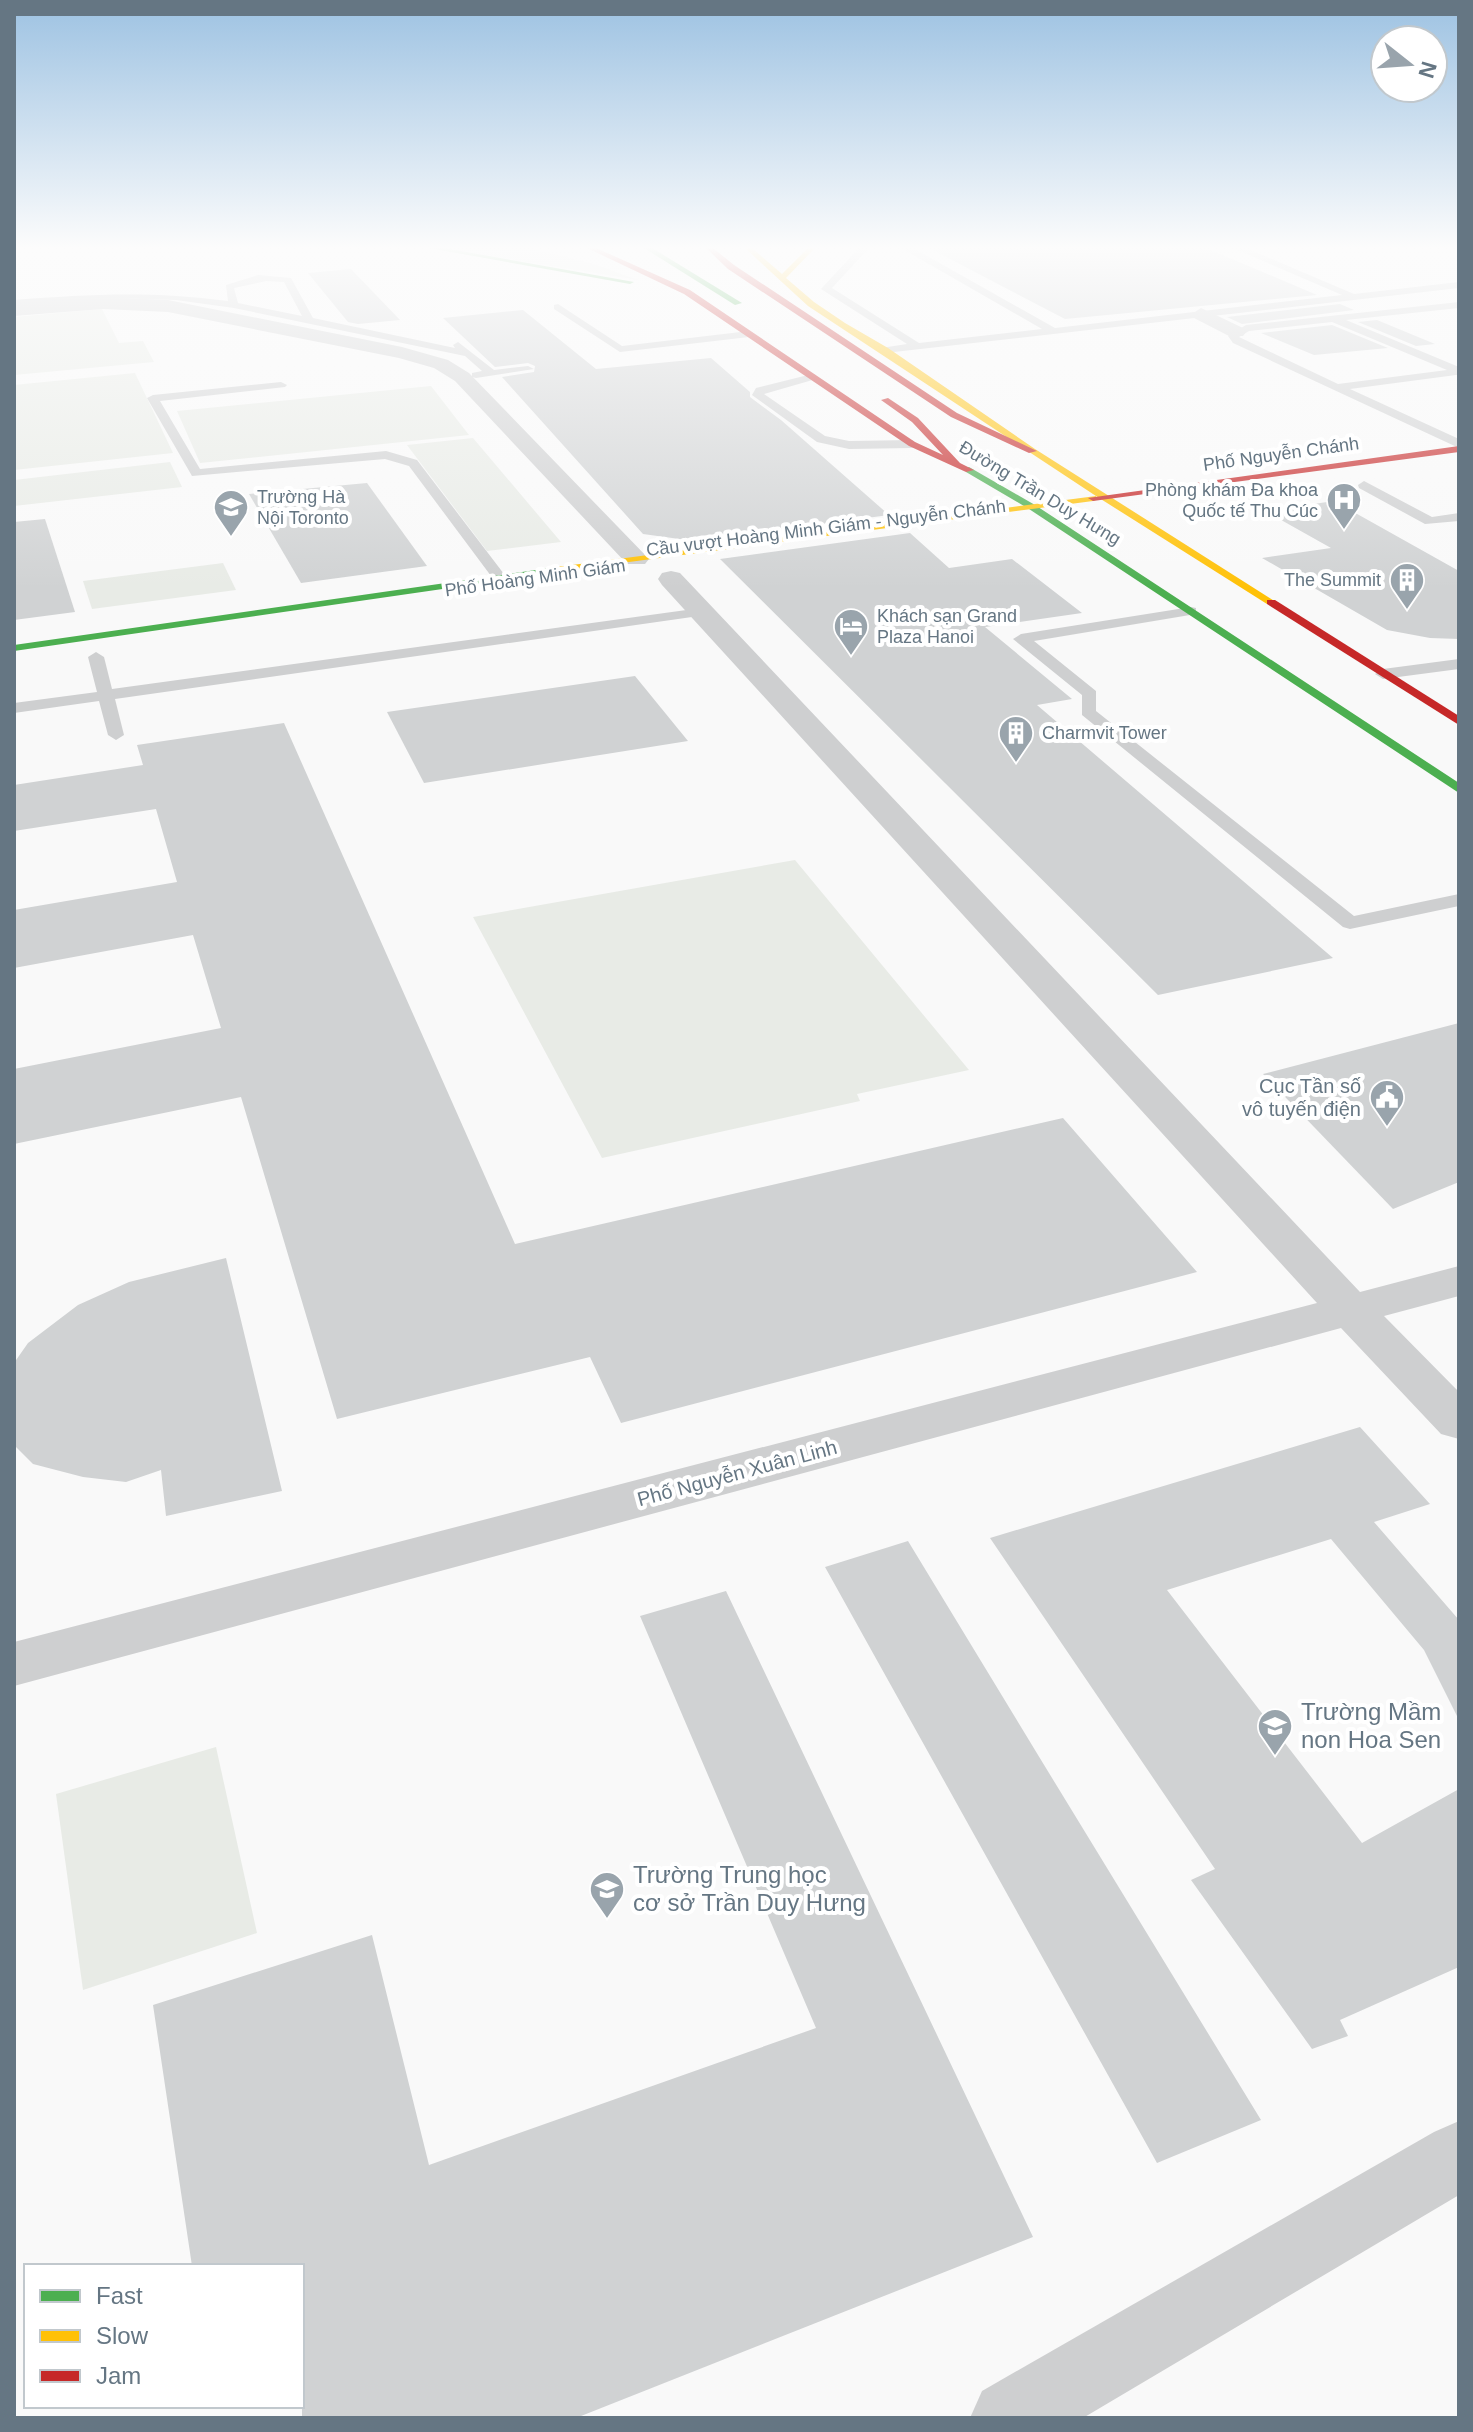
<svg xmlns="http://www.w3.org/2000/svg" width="1473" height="2432" viewBox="0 0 1473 2432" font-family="Helvetica,sans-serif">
<rect width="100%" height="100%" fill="#f9f9f9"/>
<g fill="#e8ebe6">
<polygon points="443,248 529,248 594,264 638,280"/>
<polygon points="102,309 119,343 143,341 154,362 14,375 14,317"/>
<polygon points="135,373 173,453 14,470 14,385"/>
<polygon points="431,386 469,435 200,463 177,411"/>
<polygon points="473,438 561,542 487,551 407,445"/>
<polygon points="170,462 182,487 14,506 14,480"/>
<polygon points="223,563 236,590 92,609 83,581"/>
<polygon points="795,860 969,1070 857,1094 860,1101 602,1158 473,917"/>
<polygon points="216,1747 257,1933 83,1990 56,1794"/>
</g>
<g fill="#d0d2d3">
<polygon points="929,248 1206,248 1317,295 1065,319"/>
<polygon points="351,269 400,320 358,324 348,322 308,273"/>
<polygon points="1340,304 1354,310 1242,324 1227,317"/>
<polygon points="523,310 596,369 711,358 750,392 750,397 781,420 889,515 694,541 643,534 502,377 534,372 535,366 528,363 495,367 443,318"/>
<polygon points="1377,320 1435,344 1416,346 1358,322"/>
<polygon points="1332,325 1388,348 1314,355 1261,333"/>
<polygon points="367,483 427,566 301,583 249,494"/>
<polygon points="1334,501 1459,571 1459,639 1430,638 1387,630 1262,558 1331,548 1265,511"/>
<polygon points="45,519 75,612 14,620 14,522"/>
<polygon points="910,533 949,568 1012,559 1082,613 985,627 1072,699 1037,705 1333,958 1158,995 720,559"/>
<polygon points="635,676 688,741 424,783 387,712"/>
<polygon points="284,723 515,1244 1063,1118 1197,1272 621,1423 590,1357 337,1419 241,1097 14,1144 14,1069 221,1028 193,935 14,968 14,910 177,882 156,809 14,831 14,785 143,765 137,745"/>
<polygon points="1459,1023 1459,1182 1393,1209 1263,1074"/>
<polygon points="226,1258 282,1491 166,1516 161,1470 126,1482 83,1477 33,1464 14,1445 14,1363 28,1343 78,1305 129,1282"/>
<polygon points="1360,1427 1430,1504 1374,1522 1459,1620 1459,1720 1424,1650 1331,1539 1167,1590 1362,1843 1459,1789 1459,1967 1340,2020 1348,2036 1312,2049 1191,1880 1215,1869 990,1538"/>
<polygon points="908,1541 1038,1755 1261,2120 1157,2163 825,1567"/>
<polygon points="726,1591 1033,2237 576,2418 302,2418 302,2266 192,2266 153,2005 372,1935 429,2165 816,2028 640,1616"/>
</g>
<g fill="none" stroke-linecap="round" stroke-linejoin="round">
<g fill="#cecfd0" fill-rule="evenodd">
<polygon points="859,248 869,248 832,288 919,343 1042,329 901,248 913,248 1055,328 1342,295 1233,248 1246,248 1354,294 1459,282 1459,288 885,353 881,352 881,348 907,344 821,289"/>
<path d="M258 275 291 278 313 318 455 348 453 345 458 342 494 370 528 366 534 369 476 378 472 377V373L482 371 465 356 234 308 176 300 114 298 14 306V300C91 294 151 291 228 301L226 285ZM266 281 284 282 302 316 238 303 234 288Z"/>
<path d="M1459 302V308L1346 320 1459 367V375H1456L1350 389 1459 439V448L1233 343 1228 336 1246 325ZM1332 322 1447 370 1338 384 1239 337 1249 331Z"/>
<polygon points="558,304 622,346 749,331 754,334 749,337 620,352 554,309 554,305"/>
<polygon points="812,374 816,375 816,379 764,394 825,436 849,441 912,440 918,444 912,448 849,449 817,442 752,395 756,388"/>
<polygon points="281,382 287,385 285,387 160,401 200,469 386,451 417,460 504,574 504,580 494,580 409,466 385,459 192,476 147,398 153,395"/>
<polygon points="1364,481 1432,517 1459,513 1459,521 1425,524 1359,488 1358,485"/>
<polygon points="1191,607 1196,608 1196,614 1034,641 1096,691 1096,711 1354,916 1459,894 1459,906 1350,929 1343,927 1082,715 1082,695 1013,639 1021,634"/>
<polygon points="701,608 708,612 706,615 115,699 124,735 116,740 108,735 99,701 14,713 14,703 97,692 88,657 96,652 104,657 112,689"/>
<polygon points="1459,659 1459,669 1383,679 1375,674 1383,669"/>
</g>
<g fill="#cecfd0" fill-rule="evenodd">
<polygon points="103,297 168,300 402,347 448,360 469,373 649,559 645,564 627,564 455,381 434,368 399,358 168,312 103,309 14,316 14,304"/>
<polygon points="1201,308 1243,328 1246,332 1243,336 1229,336 1194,318 1192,314"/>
<polygon points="671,571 680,573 1360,1292 1459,1266 1459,1296 1384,1316 1459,1392 1459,1439 1441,1434 1341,1328 14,1686 14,1642 1317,1303 662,585 658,579 662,573"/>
<polygon points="1459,2121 1459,2195 1083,2418 970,2418 982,2391 1434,2132"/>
</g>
<g fill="#4caf50" fill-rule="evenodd">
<polygon points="429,248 444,248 634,282 630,284"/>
<polygon points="644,248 652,248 742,303 735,305"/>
<polygon points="969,467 1035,505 1459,783 1459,793 1029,509 966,472 966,468"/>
<polygon points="557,567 562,570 561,572 14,651 14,645"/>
</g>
<polygon fill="#ffc107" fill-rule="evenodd" points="745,248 752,248 782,274 808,248 815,248 786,278 814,302 845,323 888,348 1035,449 1276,602 1267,604 1096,496 1096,500 1093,501 553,572 552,570 557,567 1096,496 808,306"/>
<g fill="#c62828" fill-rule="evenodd">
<polygon points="587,248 596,248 690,290 915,442 943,455 912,422 881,400 888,398 918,418 960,463 974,470 966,472 909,446 684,294"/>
<polygon points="706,248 713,248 734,265 957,413 1037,451 1029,453 951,417 728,269"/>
<polygon points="1459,446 1459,452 1093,501 1088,498"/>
<polygon points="1267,600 1275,600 1459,716 1459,725 1267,604"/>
</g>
</g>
<linearGradient id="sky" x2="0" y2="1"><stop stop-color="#9dc2e2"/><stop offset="0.42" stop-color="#fcfcfc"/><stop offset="1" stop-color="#fcfcfc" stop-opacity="0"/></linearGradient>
<rect width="1473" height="589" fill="url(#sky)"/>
<defs>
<g id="hospital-pin" transform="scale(1.8)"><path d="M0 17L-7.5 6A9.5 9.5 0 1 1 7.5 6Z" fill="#99a4ac" stroke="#fff"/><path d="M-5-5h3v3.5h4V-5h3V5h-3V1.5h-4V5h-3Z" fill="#fff"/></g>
<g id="school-pin" transform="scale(1.8)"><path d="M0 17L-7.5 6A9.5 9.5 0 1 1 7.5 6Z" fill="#99a4ac" stroke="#fff"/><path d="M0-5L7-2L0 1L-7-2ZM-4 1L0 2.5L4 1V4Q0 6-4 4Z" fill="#fff"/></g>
<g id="building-pin" transform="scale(1.8)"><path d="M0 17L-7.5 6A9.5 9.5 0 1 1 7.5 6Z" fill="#99a4ac" stroke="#fff"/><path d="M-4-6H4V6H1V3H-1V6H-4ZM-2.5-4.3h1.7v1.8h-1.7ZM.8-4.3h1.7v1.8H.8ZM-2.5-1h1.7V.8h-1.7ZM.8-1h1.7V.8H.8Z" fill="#fff"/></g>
<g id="hotel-pin" transform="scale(1.8)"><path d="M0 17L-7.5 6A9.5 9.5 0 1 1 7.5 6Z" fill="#99a4ac" stroke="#fff"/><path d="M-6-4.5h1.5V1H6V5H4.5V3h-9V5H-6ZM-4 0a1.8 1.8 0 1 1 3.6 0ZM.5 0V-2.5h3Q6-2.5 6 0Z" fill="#fff"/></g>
<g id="civic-pin" transform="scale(1.8)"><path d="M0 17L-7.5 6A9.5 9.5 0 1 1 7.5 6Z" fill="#99a4ac" stroke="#fff"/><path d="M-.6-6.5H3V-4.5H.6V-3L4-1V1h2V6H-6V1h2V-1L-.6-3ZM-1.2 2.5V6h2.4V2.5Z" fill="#fff"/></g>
</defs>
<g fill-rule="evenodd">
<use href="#hospital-pin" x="1344" y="500"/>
<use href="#school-pin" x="231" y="507"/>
<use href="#building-pin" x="1407" y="580"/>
<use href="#hotel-pin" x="851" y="626"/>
<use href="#building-pin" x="1016" y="733"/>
<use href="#civic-pin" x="1387" y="1097"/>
<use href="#school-pin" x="1275" y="1726"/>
<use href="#school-pin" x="607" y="1889"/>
</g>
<g text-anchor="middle" stroke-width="8" stroke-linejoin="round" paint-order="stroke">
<g font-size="18" fill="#657683" stroke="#fff">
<text transform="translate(1281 454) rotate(-8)" y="6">Phố Nguyễn Chánh</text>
<text transform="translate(1040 493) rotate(31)" y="6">Đường Trần Duy Hưng</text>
<text transform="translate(826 528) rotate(-7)" y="6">Cầu vượt Hoàng Minh Giám - Nguyễn Chánh</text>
<text transform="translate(535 578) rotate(-8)" y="6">Phố Hoàng Minh Giám</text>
</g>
<g font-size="18" fill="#657683" stroke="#fff" text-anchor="start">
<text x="1318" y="496" text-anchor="end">Phòng khám Đa khoa<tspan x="1318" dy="21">Quốc tế Thu Cúc</tspan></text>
<text x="257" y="503">Trường Hà<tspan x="257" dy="21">Nội Toronto</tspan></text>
<text x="1381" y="586" text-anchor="end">The Summit</text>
<text x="877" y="622">Khách sạn Grand<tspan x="877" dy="21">Plaza Hanoi</tspan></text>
<text x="1042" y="739">Charmvit Tower</text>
</g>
<g font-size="20" fill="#657683" stroke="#fff" text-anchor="end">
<text x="1361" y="1093">Cục Tần số<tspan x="1361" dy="23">vô tuyến điện</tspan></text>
</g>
<g font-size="20" fill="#657683" stroke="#fff">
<text transform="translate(737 1473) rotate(-15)" y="7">Phố Nguyễn Xuân Linh</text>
</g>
<g font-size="24" fill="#657683" stroke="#fff" text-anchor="start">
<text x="1301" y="1720">Trường Mầm<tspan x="1301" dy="28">non Hoa Sen</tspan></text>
<text x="633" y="1883">Trường Trung học<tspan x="633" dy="28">cơ sở Trần Duy Hưng</tspan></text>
</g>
</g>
<rect width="1473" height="2432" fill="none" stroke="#657683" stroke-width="32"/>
<rect x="24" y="2264" width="280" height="144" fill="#ffffff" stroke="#c1c8cd" stroke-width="2"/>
<rect x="40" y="2290" width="40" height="12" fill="#4caf50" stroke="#c1c8cd" stroke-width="2"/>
<text x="96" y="2304" font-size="24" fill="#657683">Fast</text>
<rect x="40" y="2330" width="40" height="12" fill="#ffc107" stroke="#c1c8cd" stroke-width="2"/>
<text x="96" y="2344" font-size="24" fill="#657683">Slow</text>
<rect x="40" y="2370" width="40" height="12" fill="#c62828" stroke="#c1c8cd" stroke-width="2"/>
<text x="96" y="2384" font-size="24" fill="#657683">Jam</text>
<g transform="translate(1409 64) rotate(107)"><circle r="38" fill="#ffffff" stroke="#c1c8cd" stroke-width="2"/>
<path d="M0-6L14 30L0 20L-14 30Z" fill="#99a4ac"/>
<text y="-12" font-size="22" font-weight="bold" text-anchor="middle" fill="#657683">N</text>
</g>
</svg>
